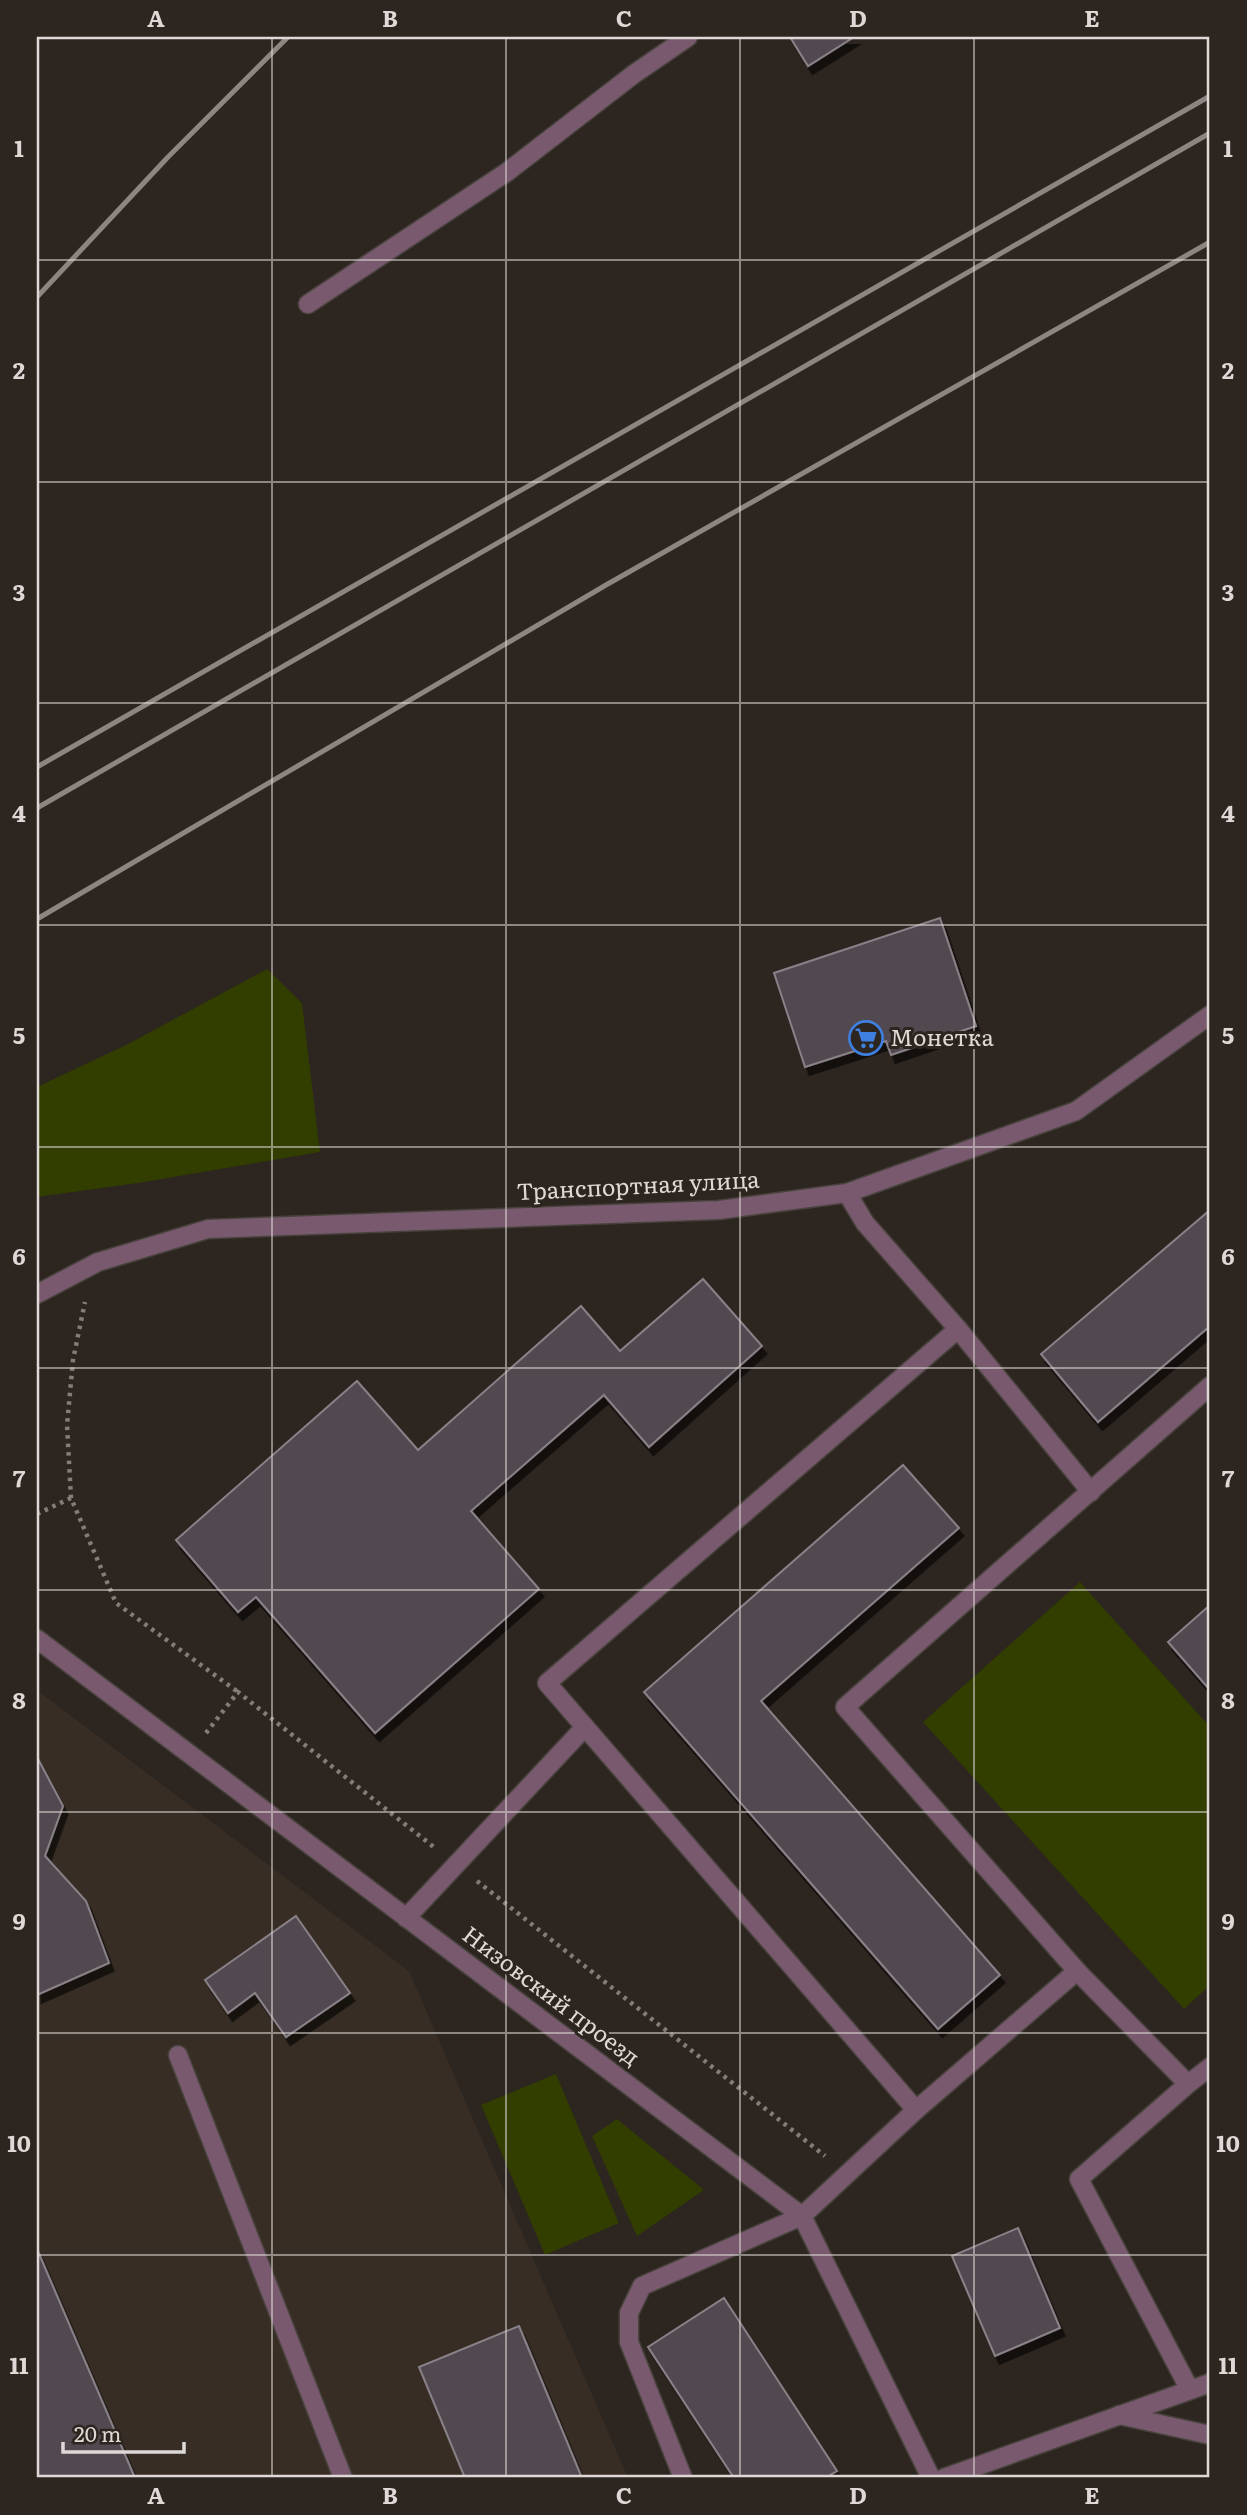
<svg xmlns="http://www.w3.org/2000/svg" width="1247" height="2515" viewBox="0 0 1247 2515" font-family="Literata,serif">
<defs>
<filter id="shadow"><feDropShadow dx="4.5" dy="8" stdDeviation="0" flood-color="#0009"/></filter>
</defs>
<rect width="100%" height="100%" fill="#2c2520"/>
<polygon fill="#372d24" points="37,1690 409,1971 628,2478 37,2478"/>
<g fill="#323d00">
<polygon points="267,969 302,1003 320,1152 138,1183 37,1197 37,1087 128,1044"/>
<polygon points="1080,1582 1210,1727 1210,1985 1184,2009 923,1722"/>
<polygon points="556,2074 619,2223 545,2255 481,2105"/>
<polygon points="617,2119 704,2190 637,2236 592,2136"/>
</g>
<g fill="#514a50" stroke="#898188" stroke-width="2" filter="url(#shadow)">
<polygon points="790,37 854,37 808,66"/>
<polygon points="940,918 976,1026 891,1055 886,1041 805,1067 774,973"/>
<polygon points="1210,1210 1210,1326 1098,1422 1041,1354"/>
<polygon points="703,1279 762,1346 649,1447 604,1395 471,1511 539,1589 375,1733 256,1597 238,1612 176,1540 357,1381 418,1450 581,1306 620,1351"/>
<polygon points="903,1465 959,1528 761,1701 1000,1975 938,2029 644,1692"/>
<polygon points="1210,1605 1210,1690 1168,1642"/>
<polygon points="37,1757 63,1806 45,1856 86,1901 109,1963 37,1995"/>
<polygon points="296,1916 350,1993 286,2037 255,1993 228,2013 205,1980"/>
<polygon points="1018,2228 1060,2328 995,2356 952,2256"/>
<polygon points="37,2249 135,2478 37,2478"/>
<polygon points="724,2298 837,2471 825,2478 734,2478 648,2347"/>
<polygon points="519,2326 582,2478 465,2478 419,2367"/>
</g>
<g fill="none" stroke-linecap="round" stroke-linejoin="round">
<g stroke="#48423d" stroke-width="21">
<g id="minor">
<polyline points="308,304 507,172 634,74 688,37"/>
<polyline points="847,1193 865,1223 958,1329 1091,1492"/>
<polyline points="37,1294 98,1262 208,1229 719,1210 847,1193 1076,1111 1210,1015"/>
<polyline points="37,1639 802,2216 931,2478"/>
<polyline points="585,1727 916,2110"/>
<polyline points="406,1918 585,1727 547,1683 958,1329"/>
<polyline points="1077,1971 1188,2084 1210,2067"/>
<polyline points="178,2055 343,2478"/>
<polyline points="1188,2084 1079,2179 1190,2390"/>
<polyline points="1119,2415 1210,2435"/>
<polyline points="683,2478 629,2342 629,2313 642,2286 802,2216 916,2110 1077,1971 845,1707 1210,1386"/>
<polyline points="944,2478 1210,2383"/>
</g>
</g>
<g stroke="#837d79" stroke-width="4.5" stroke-dasharray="3.5 5" stroke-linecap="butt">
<polyline points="71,1498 67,1425 73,1360 85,1302"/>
<polyline points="37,1514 71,1498 116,1603 238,1692"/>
<polyline points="206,1733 238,1692 435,1848"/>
<polyline points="477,1881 825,2156"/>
</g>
<use href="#minor" stroke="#78596d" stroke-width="18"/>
<g stroke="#8c8682" stroke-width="5">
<polyline points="37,297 168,157 288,37"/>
<polyline points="37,767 1210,96"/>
<polyline points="37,808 1210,133"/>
<polyline points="37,919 606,585 1210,242"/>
</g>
</g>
<path fill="none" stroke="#ded9d6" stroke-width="2" stroke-opacity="0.55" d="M272 37V2478M506 37V2478M740 37V2478M974 37V2478M37 260H1210M37 482H1210M37 703H1210M37 925H1210M37 1147H1210M37 1368H1210M37 1590H1210M37 1812H1210M37 2033H1210M37 2255H1210"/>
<defs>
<g id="supermarket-ring" transform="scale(1.75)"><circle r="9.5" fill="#2c2520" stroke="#3f7fe0" stroke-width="1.5"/><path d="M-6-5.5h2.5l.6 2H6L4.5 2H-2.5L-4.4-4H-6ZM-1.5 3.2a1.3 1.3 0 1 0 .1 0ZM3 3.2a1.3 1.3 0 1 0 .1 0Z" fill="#3f7fe0"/></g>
</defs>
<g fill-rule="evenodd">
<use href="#supermarket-ring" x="866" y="1038"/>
</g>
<g text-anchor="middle" stroke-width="6" stroke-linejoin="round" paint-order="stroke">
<g font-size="23" fill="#ded9d6" stroke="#2c2520" text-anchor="start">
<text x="890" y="1046">Монетка</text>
</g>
<g font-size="23" fill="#ded9d6" stroke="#2c2520">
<text transform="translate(638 1186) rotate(-3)" y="8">Транспортная улица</text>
<text transform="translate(551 1996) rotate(37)" y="8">Низовский проезд</text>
</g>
</g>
<rect width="1247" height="2515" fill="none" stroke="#2c2520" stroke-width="77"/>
<path d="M63 2442v10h121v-10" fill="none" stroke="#ded9d6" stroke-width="3.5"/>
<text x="74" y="2442" font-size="21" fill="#ded9d6" stroke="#2c2520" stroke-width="5" paint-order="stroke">20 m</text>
<rect x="38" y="38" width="1170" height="2438" fill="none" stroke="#ded9d6" stroke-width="2.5"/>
<g font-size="23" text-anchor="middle" font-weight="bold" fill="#ded9d6">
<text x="156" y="27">A</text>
<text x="390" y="27">B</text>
<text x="624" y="27">C</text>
<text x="858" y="27">D</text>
<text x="1092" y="27">E</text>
<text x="19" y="157">1</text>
<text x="1228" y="157">1</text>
<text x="19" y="379">2</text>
<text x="1228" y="379">2</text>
<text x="19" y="601">3</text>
<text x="1228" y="601">3</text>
<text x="19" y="822">4</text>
<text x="1228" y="822">4</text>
<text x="19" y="1044">5</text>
<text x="1228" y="1044">5</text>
<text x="19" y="1265">6</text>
<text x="1228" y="1265">6</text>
<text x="19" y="1487">7</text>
<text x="1228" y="1487">7</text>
<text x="19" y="1709">8</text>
<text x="1228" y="1709">8</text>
<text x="19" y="1930">9</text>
<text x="1228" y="1930">9</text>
<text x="19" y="2152">10</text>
<text x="1228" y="2152">10</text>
<text x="19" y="2374">11</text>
<text x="1228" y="2374">11</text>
<text x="156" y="2504">A</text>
<text x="390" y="2504">B</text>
<text x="624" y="2504">C</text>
<text x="858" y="2504">D</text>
<text x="1092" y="2504">E</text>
</g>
</svg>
